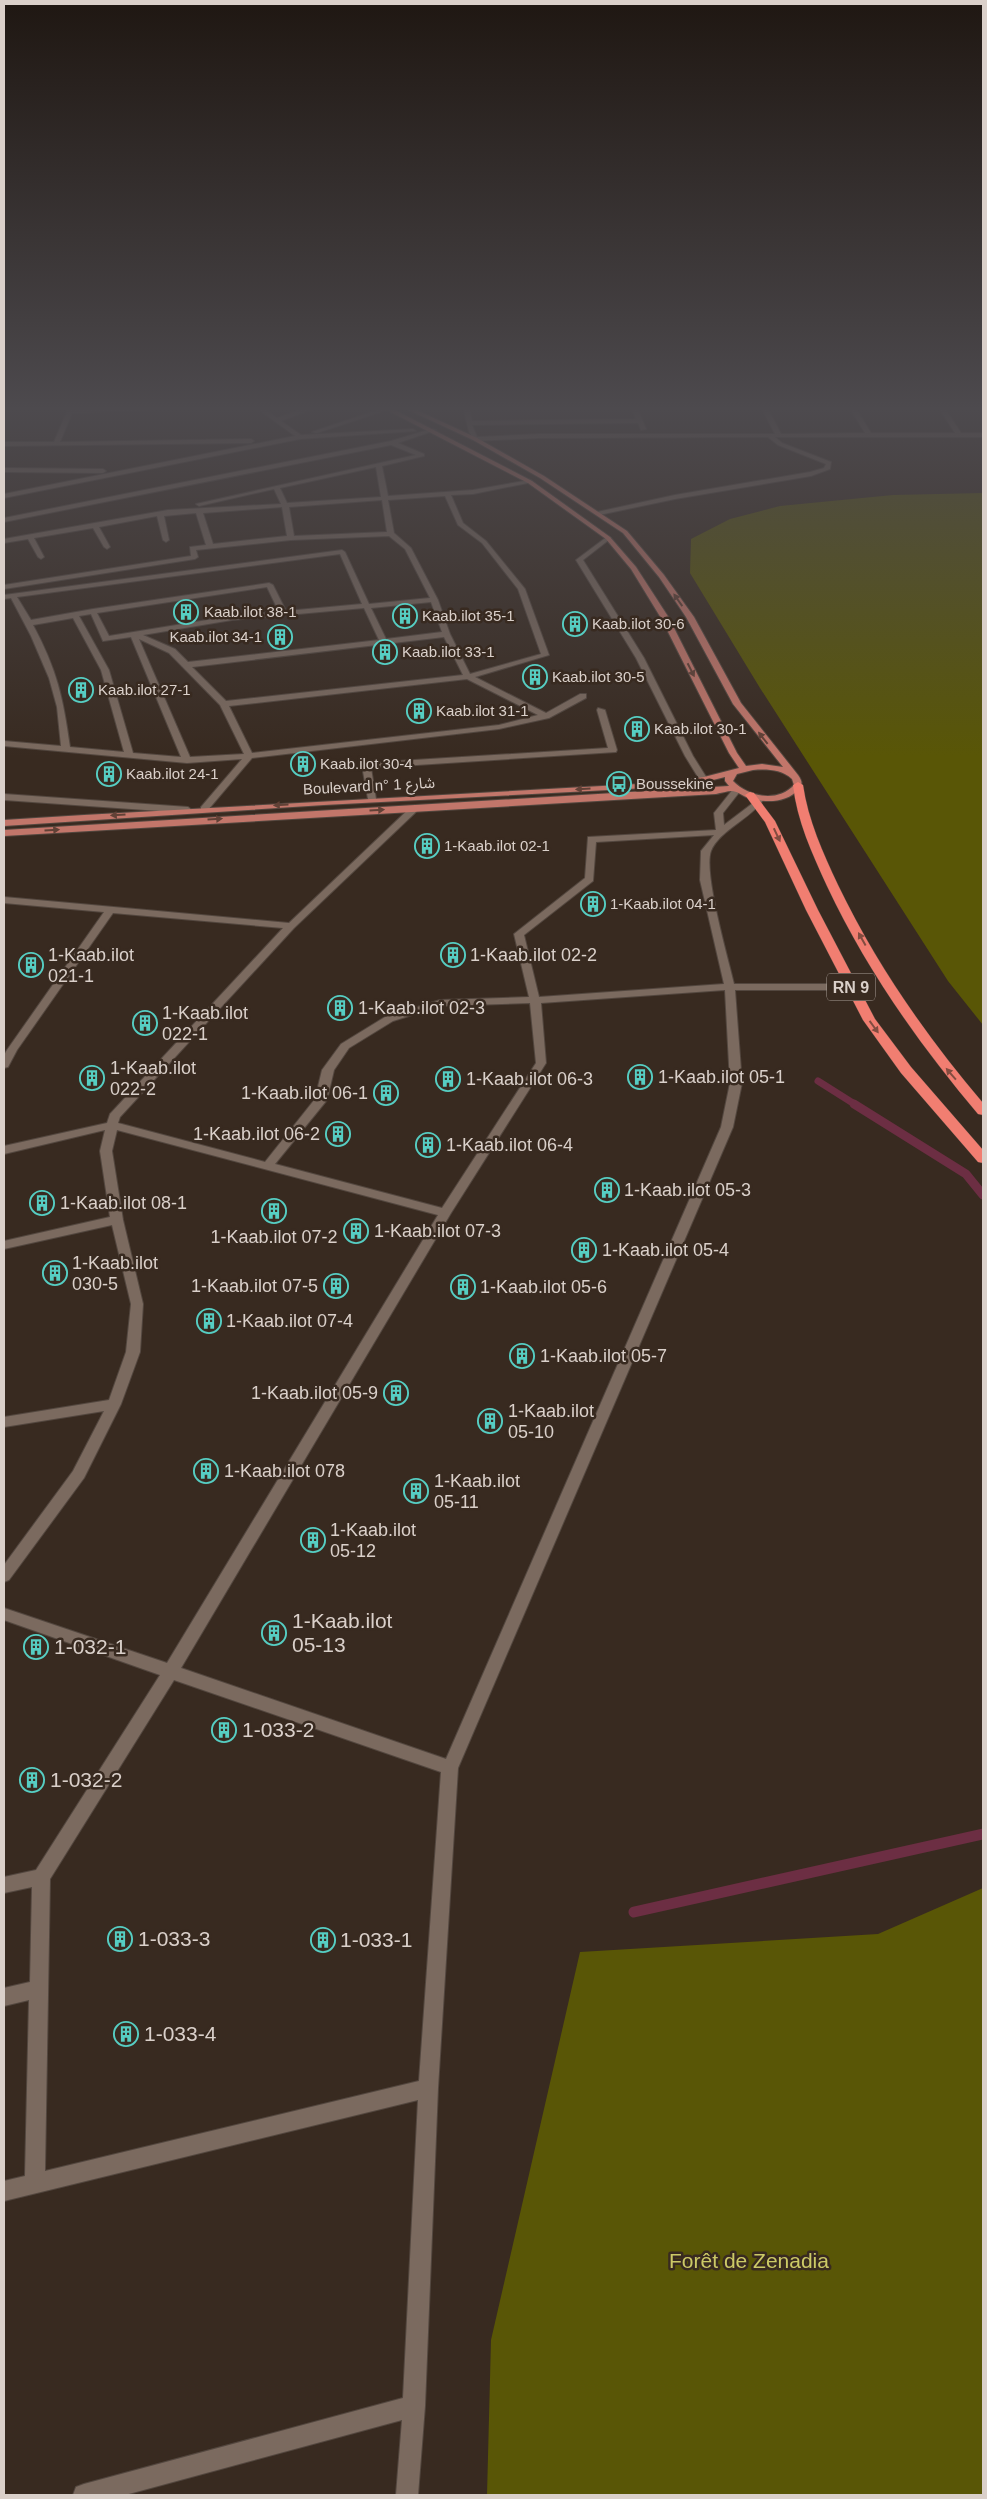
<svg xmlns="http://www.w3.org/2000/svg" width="987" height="2499" viewBox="0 0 987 2499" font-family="Helvetica,'Noto Sans Arabic',sans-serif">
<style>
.forest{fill:#595606}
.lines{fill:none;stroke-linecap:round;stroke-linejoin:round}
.stream-far2{stroke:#6c2e43;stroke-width:7}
.stream-far1{stroke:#6c2e43;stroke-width:9}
.stream{stroke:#6c2e43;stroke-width:11}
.minor-casing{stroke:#53473f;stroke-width:2}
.major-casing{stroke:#53473f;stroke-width:2}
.highway-casing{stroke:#53473f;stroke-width:1}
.minor{fill:#7b6a5f;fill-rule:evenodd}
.major{fill:#c2766a;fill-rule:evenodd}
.highway{fill:#f17e71;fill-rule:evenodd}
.oneway{fill:#614136}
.oneway2{fill:#824c40}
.labels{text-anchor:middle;stroke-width:5;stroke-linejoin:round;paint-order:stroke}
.far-poi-label{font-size:15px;fill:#dad0ca;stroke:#382a20;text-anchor:start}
.far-street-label{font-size:15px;fill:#dad0ca;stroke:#382a20}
.shield{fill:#382a20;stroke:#a99e97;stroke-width:1}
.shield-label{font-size:16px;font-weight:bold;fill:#dad0ca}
.poi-label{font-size:18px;fill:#dad0ca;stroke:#382a20;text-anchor:start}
.near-poi-label{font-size:21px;fill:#dad0ca;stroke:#382a20;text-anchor:start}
.near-park-label{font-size:21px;fill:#ccc966;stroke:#382a20}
</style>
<rect width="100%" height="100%" fill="#382a20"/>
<path class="forest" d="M983 493V1025L948 981 760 688 690 573 691 539 730 519 780 506 893 495Z
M983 1888V2495H487L491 2340 580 1952 878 1934Z"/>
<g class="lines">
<path class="stream-far2" d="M818 1081 856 1105"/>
<path class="stream-far1" d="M854 1104 966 1174 983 1195"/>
<path class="stream" d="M634 1912 983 1834"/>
<defs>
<path id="minor" d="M69 407H75L74 409 222 407 72 413 60 442 251 439 254 441 251 443 4 446V442H54Z
M255 407H262L277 418 308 407H318L281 421 301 435 413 429 416 431 300 439 4 498V494L295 436Z
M386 407H396L317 433 312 432Z
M463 407H469L472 421 636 419 631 407H637L646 429 641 430 638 423 472 425 477 437 539 434H775L761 407H767L781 434 865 433 849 407H855L871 433H955L938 407H944L961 433H983V437H775L782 443 831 462 830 469 811 476 675 499 599 515 596 513 597 512 675 495 810 472 824 468 826 464 778 445 768 437 539 438 475 441 469 432Z
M431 429 436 430 398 443 424 454V456L382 466 388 496 473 490 530 480 533 482 473 494 451 495 463 523 486 541 525 589 549 655 475 677 546 713 580 694H586V698L549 718 499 729 252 758 207 811H201V807L242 759 187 763 4 746V741L61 746 57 707 49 678 31 636 11 598 4 599V595L342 550 345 552 369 604 430 598 405 549 389 536 291 540 196 550 198 557 195 559 4 589V585L191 556 190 547 206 545 196 513 164 516 169 540 166 542 163 540 157 516 99 527 110 547 107 549 104 547 93 528 34 538 44 557 41 559 38 557 28 539 4 543V539L168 510 281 504 274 489 199 506 196 504 416 455 391 445 4 522V518L391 441ZM376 467 381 497 287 503 280 488ZM445 496 458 525 482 543 518 589 541 654 470 674 450 634 438 600 411 548 394 533 388 500ZM382 500 387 532 294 536 289 507ZM282 507 287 536 213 544 203 513ZM340 554 362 604 286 611 273 585 269 583 93 609 31 620 17 597ZM267 587 279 612 232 616 109 636 97 613ZM431 602 442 632 386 639 371 608ZM364 608 379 640 188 662 175 649 143 635 232 620ZM91 614 103 641 131 637 181 757 133 753 109 670 79 616ZM73 618 101 670 124 752 70 747C63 697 57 670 33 625ZM444 637 463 675 226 701 192 667ZM139 639 169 653 220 705 244 754 190 757ZM467 679 538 715 499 725 252 753 229 706Z
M4 468 103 469 106 471 103 473 4 472Z
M608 536 611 538 610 539 583 560 644 658 693 756 708 780 707 782H701L685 756 636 658 576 560Z
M598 708 605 710 617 750 616 752 371 768 376 799 372 802 368 799 362 766 366 763 608 748 597 710Z
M737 787 741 790 723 813 724 825 753 803 758 795 765 797C753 818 719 830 711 851 703 872 728 958 734 984H852L857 987 852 990H735L742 1083 733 1127 458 1768 438 2088 425 2406 418 2495H396L402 2420 125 2495H73L76 2487 84 2484 403 2398 418 2100 4 2201V2181L25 2176 29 2000 4 2006V1988L30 1982 32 1887 4 1893V1877L36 1870 160 1675 4 1620V1608L167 1663 438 1215 117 1130 112 1151 123 1220 143 1304 140 1352 121 1404 84 1478 9 1580 4 1582V1565L73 1471 104 1411 4 1427V1417L109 1400 126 1352 131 1304 112 1225 4 1249V1241L110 1217 100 1151 105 1130 4 1154V1146L107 1123 110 1114 283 928 113 913 17 1050 8 1067 4 1068V1055L7 1050 104 912 4 903V897L289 923 412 806H418V810L294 928 120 1117 118 1123 265 1162 315 1099 322 1070 341 1044 385 1017 440 1000 529 997 514 934 585 878 588 837 716 830 714 813 734 788ZM714 835 701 851 700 880 724 984 539 997 524 935 593 881 596 842ZM725 990 730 1083 721 1127 446 1759 181 1668 451 1213 546 1063 541 1003ZM530 1003 536 1063 442 1208 275 1164 327 1100 334 1070 349 1048 393 1021 441 1006ZM174 1680 441 1772 419 2081 45 2171 50 1879Z
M4 794 188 807 192 810 188 813 4 800Z"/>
<path id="major" d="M381 407H389L532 481 610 537 636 567 669 618 737 753 746 766 762 764 783 767 733 704 686 617 659 577 623 533 540 478 473 440 402 407H410L477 438 544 476 627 531 664 575 694 617 741 703 798 775C802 781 803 784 799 789 786 804 763 803 746 797 742 795 736 791 732 791 727 791 721 793 716 794L4 836V830L729 786 725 781V777L697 784 666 787 324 805 4 826V820L84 815 674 782 704 777 739 768 729 753 661 618 631 569 606 539 528 483ZM753 770C766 769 781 769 792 779L794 785C777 803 749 797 733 781L737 774Z"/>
<path id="highway" d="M798 782 803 785C808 820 823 853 838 885 876 964 926 1036 983 1103V1115L978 1114C919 1044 866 969 827 886 812 853 797 821 793 785Z
M750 792 754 793 775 821 818 910 875 1019 911 1067 983 1150V1163L978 1162 901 1073 863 1020 806 910 765 822 745 795Z"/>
</defs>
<use href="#minor" class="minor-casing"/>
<use href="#major" class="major-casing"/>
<use href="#highway" class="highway-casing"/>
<use href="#minor" class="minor"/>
<use href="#major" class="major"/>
<use href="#highway" class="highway"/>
</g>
<defs><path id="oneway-solid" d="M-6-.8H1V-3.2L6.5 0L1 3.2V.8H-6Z" transform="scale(1.25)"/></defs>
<g class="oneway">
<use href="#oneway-solid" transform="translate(678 600) rotate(-125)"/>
<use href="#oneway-solid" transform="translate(691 670) rotate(63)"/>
<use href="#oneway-solid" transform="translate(763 738) rotate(-128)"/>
<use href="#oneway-solid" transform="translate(583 789) rotate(177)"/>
<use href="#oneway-solid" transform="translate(281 805) rotate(177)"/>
<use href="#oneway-solid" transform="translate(377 810) rotate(-3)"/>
<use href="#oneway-solid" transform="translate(118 815) rotate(176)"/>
<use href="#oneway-solid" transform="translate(215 819) rotate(-4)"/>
<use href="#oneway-solid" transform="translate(52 830) rotate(-4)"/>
</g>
<g class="oneway2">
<use href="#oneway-solid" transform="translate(777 835) rotate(65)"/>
<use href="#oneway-solid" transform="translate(862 939) rotate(-119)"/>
<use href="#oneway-solid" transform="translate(874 1027) rotate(54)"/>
<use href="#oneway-solid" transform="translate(951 1074) rotate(-131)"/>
</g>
<linearGradient id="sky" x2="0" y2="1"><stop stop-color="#1f1712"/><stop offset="0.54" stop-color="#4d4a4e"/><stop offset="1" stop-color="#4d4a4e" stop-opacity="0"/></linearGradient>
<rect width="987" height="757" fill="url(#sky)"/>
<defs>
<symbol id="building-ring" viewBox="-11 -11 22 22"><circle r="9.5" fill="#382a20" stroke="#56cec3" stroke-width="1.5"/><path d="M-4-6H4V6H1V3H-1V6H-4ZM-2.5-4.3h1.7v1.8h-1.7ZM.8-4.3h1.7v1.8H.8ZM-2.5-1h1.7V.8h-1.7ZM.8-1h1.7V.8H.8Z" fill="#56cec3"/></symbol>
<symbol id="bus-ring" viewBox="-11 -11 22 22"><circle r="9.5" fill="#382a20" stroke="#56cec3" stroke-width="1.5"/><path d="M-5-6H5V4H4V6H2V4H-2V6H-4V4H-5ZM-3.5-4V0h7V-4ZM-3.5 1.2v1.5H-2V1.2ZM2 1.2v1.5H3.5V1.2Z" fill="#56cec3"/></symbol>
</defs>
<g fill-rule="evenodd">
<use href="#building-ring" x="172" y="598" width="28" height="28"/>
<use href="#building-ring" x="391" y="602" width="28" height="28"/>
<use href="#building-ring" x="561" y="610" width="28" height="28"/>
<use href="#building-ring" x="266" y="623" width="28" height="28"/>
<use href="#building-ring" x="371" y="638" width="28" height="28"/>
<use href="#building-ring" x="521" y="663" width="28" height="28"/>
<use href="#building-ring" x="67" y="676" width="28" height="28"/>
<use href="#building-ring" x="405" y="697" width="28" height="28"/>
<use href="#building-ring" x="623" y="715" width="28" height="28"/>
<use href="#building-ring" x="289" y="750" width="28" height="28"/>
<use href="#building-ring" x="95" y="760" width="28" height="28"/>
<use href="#bus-ring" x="605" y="770" width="28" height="28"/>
<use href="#building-ring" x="413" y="832" width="28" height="28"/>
<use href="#building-ring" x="579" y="890" width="28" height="28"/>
<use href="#building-ring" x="439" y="941" width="28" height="28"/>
<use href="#building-ring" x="17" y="951" width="28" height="28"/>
<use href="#building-ring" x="326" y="994" width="28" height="28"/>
<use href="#building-ring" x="131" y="1009" width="28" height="28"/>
<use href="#building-ring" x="626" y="1063" width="28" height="28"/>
<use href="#building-ring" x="78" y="1064" width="28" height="28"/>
<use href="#building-ring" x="434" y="1065" width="28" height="28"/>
<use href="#building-ring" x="372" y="1079" width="28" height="28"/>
<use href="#building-ring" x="324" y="1120" width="28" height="28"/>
<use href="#building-ring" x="414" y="1131" width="28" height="28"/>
<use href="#building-ring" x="593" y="1176" width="28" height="28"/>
<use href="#building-ring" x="28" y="1189" width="28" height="28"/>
<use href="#building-ring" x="260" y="1197" width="28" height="28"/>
<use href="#building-ring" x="342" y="1217" width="28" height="28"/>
<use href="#building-ring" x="570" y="1236" width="28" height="28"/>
<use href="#building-ring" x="41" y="1259" width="28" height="28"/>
<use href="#building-ring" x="322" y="1272" width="28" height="28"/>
<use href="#building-ring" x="449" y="1273" width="28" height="28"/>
<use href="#building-ring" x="195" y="1307" width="28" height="28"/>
<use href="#building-ring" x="508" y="1342" width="28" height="28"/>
<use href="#building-ring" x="382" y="1379" width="28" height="28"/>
<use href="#building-ring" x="476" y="1407" width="28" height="28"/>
<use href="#building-ring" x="192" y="1457" width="28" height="28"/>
<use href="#building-ring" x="402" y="1477" width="28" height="28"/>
<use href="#building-ring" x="299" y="1526" width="28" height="28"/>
<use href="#building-ring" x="260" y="1619" width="28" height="28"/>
<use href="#building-ring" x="22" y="1633" width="28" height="28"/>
<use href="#building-ring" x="210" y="1716" width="28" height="28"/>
<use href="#building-ring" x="18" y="1766" width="28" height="28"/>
<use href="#building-ring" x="106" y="1925" width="28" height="28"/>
<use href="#building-ring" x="309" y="1926" width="28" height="28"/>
<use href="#building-ring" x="112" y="2020" width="28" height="28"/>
</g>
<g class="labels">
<g class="far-poi-label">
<text x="204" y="617">Kaab.ilot 38-1</text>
<text x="422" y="621">Kaab.ilot 35-1</text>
<text x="592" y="629">Kaab.ilot 30-6</text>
<text x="262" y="642" text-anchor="end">Kaab.ilot 34-1</text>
<text x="402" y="657">Kaab.ilot 33-1</text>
<text x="552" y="682">Kaab.ilot 30-5</text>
<text x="98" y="695">Kaab.ilot 27-1</text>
<text x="436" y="716">Kaab.ilot 31-1</text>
<text x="654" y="734">Kaab.ilot 30-1</text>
<text x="320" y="769">Kaab.ilot 30-4</text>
<text x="126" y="779">Kaab.ilot 24-1</text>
<text x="636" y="789">Boussekine</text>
<text x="444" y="851">1-Kaab.ilot 02-1</text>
<text x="610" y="909">1-Kaab.ilot 04-1</text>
</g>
<g class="far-street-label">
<text transform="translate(369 786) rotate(-3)" y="5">Boulevard n° شارع 1</text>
</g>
<rect class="shield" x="827" y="973.5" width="48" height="27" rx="4"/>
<g class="shield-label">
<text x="851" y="993">RN 9</text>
</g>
<g class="poi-label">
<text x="48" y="961">1-Kaab.ilot<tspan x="48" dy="21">021-1</tspan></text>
<text x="470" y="961">1-Kaab.ilot 02-2</text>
<text x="358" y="1014">1-Kaab.ilot 02-3</text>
<text x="162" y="1019">1-Kaab.ilot<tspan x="162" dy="21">022-1</tspan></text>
<text x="110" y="1074">1-Kaab.ilot<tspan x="110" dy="21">022-2</tspan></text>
<text x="658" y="1083">1-Kaab.ilot 05-1</text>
<text x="466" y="1085">1-Kaab.ilot 06-3</text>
<text x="368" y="1099" text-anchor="end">1-Kaab.ilot 06-1</text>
<text x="320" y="1140" text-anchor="end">1-Kaab.ilot 06-2</text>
<text x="446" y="1151">1-Kaab.ilot 06-4</text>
<text x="624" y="1196">1-Kaab.ilot 05-3</text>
<text x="60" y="1209">1-Kaab.ilot 08-1</text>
<text x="374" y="1237">1-Kaab.ilot 07-3</text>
<text x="274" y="1243" text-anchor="middle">1-Kaab.ilot 07-2</text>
<text x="602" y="1256">1-Kaab.ilot 05-4</text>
<text x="72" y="1269">1-Kaab.ilot<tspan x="72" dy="21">030-5</tspan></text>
<text x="318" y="1292" text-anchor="end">1-Kaab.ilot 07-5</text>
<text x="480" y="1293">1-Kaab.ilot 05-6</text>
<text x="226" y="1327">1-Kaab.ilot 07-4</text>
<text x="540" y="1362">1-Kaab.ilot 05-7</text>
<text x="378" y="1399" text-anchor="end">1-Kaab.ilot 05-9</text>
<text x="508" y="1417">1-Kaab.ilot<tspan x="508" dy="21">05-10</tspan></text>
<text x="224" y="1477">1-Kaab.ilot 078</text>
<text x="434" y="1487">1-Kaab.ilot<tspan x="434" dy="21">05-11</tspan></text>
<text x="330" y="1536">1-Kaab.ilot<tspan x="330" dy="21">05-12</tspan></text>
</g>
<g class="near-poi-label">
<text x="292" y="1628">1-Kaab.ilot<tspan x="292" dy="24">05-13</tspan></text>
<text x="54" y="1654">1-032-1</text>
<text x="242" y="1737">1-033-2</text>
<text x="50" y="1787">1-032-2</text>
<text x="138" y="1946">1-033-3</text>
<text x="340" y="1947">1-033-1</text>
<text x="144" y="2041">1-033-4</text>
</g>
<g class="near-park-label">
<text x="749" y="2268">Forêt de Zenadia</text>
</g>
</g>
<rect width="987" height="2499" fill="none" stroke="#dad0ca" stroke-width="10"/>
</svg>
